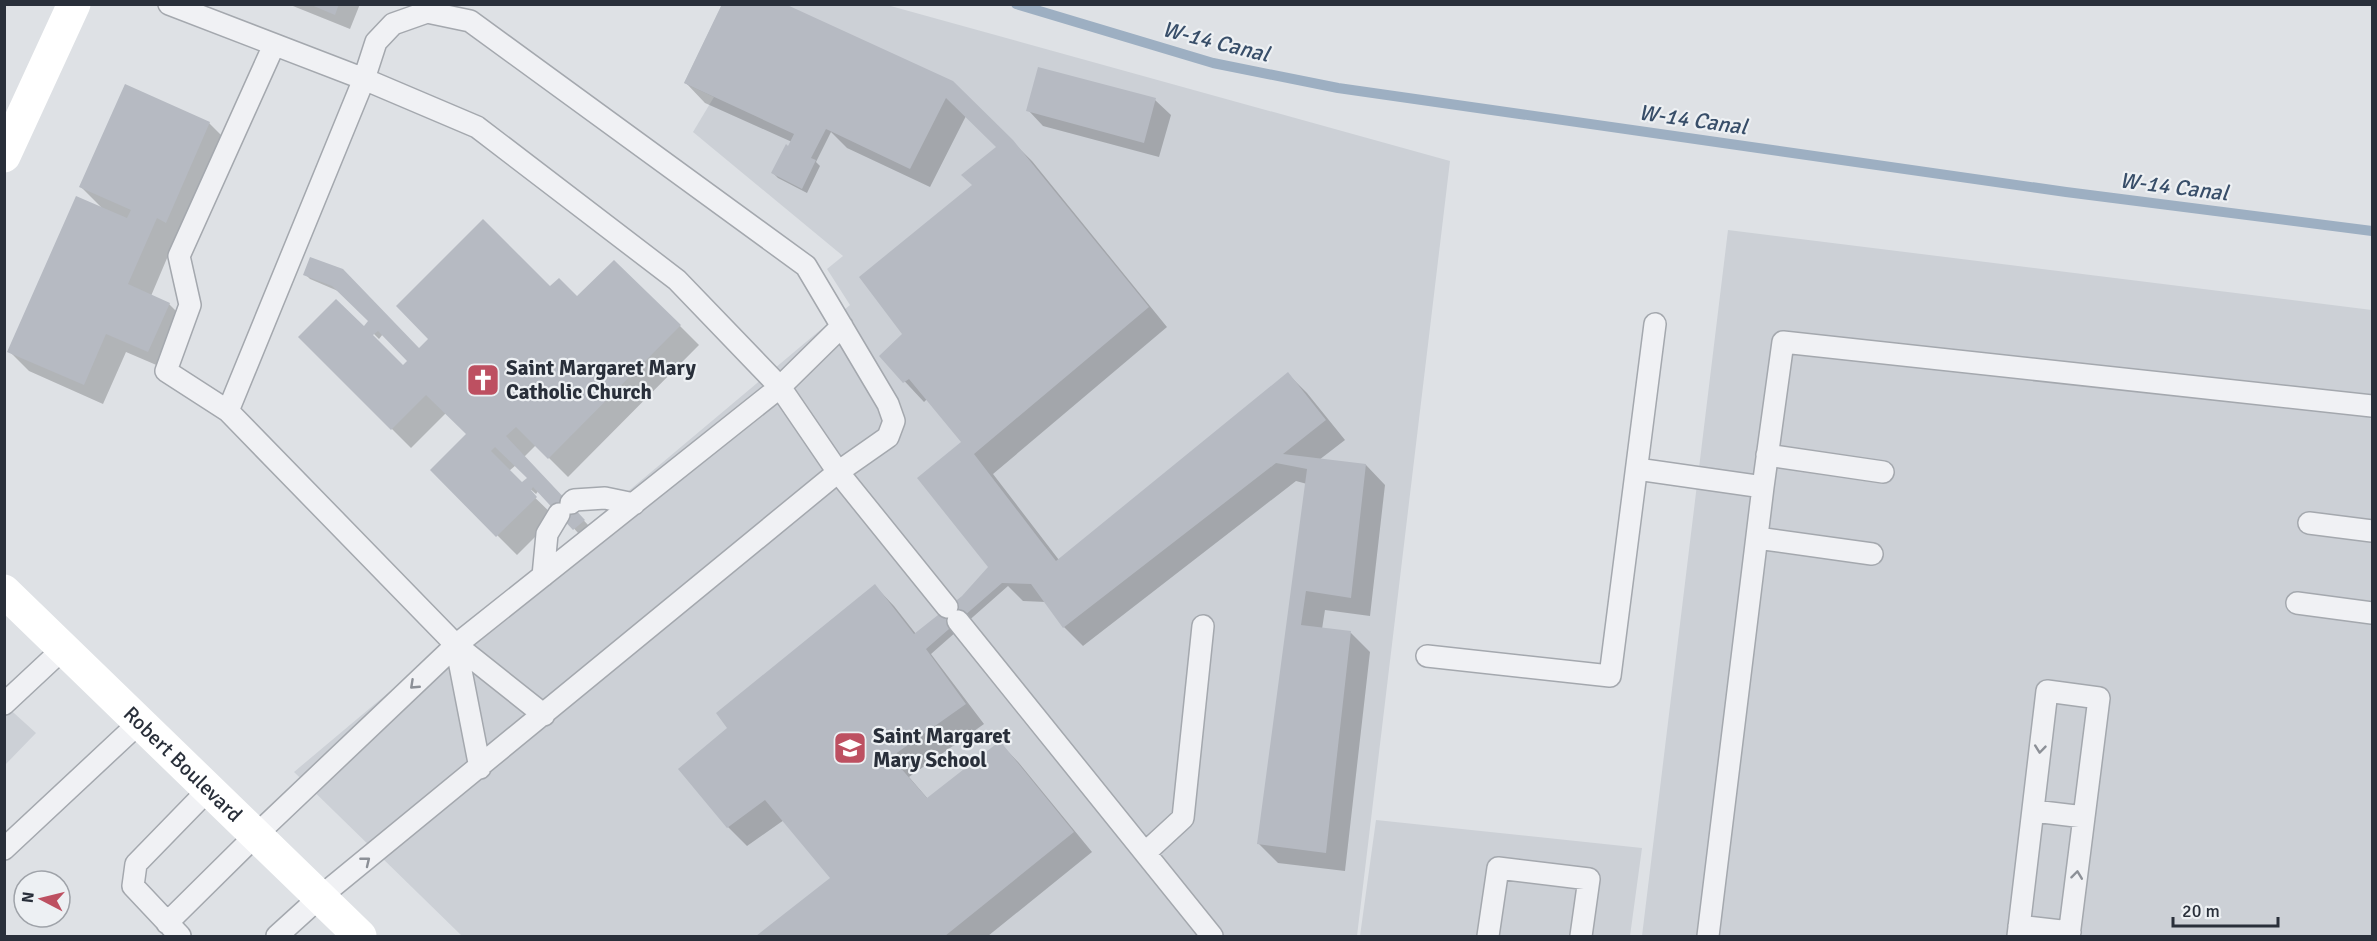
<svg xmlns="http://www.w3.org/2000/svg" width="2377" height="941" viewBox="0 0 2377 941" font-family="Signika,sans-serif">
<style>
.built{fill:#ccd0d6}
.shadow{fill:#0003;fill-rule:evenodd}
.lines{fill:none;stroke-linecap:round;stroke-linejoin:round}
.stream{stroke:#9dafc2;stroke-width:10}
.building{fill:#b6bac2;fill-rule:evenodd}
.lane-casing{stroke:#a4a8ae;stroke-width:24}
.lane{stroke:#f0f1f4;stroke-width:21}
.secondary{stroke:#fff;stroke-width:33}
.oneway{stroke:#8c9097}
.labels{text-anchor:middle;stroke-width:4.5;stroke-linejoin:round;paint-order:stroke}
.poi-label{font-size:21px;font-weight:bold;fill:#292f3a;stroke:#edf0f3;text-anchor:start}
.street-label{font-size:21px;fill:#292f3a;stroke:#edf0f3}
.water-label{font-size:22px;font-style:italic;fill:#384e69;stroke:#edf0f3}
</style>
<rect width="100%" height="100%" fill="#dee1e5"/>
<path class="built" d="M722 5H887L1450 161 1357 936H462L294 772 850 305 827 269 843 256 693 132 714 97 684 83Z
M1728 230 2372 310V936H1642Z
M4 704 36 733 5 765H4Z
M1376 820 1642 848 1630 936H1360Z"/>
<path class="shadow" d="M288 4H360L350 29Z
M952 82 1032 161 1167 327 993 474 1059 560 1288 374 1307 393 1345 440 1319 460 1366 465 1385 485 1370 616 1325 610 1322 629 1351 633 1370 652 1345 871 1278 863 1259 844 1307 484 1296 481 1083 646 1064 627 1046 602 1023 601 1008 586 931 654 984 724 909 777 928 799 1000 743 1019 763 1092 852 988 936H759L832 878 784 820 747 846 728 827 729 728 875 586 894 606 916 634 963 597 989 569 963 442 927 399 924 402 881 356 904 334 973 186 998 147 966 116 930 187 847 148 831 132 816 162 820 166 807 193 778 178 773 173 792 142 705 103 686 83Z
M1155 100 1171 115 1159 157 1043 126 1028 110Z
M209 123 228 142 186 241 176 237 151 296 169 304 189 324 168 370 126 352 103 404 29 371 9 351 104 210 81 187Z
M311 259 419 350 550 289 680 326 699 345 568 477 536 445 524 457 589 526 579 534 539 490 536 494 527 486 525 488 555 517 517 555 432 470 468 434 446 413 411 448 300 337 403 367 409 361 383 334 379 339 371 331 370 321 338 291 310 279 305 274ZM516 465 530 478 522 484 509 471Z"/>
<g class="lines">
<path class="stream" d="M1016 4 1213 63 1338 88 2066 192 2372 231"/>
</g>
<path class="building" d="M309 4H339L335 15Z
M722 4H785L953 81 1013 140 1149 307 974 454 1056 561 1288 372 1326 420 1283 454 1366 464 1351 598 1306 591 1301 625 1351 631 1326 853 1257 844 1307 469 1276 463 1063 628 1031 584 1002 583 926 649 966 704 891 757 927 798 1000 741 1074 832 945 936H756L830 878 765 800 727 828 678 769 727 728 716 713 875 584 914 634 962 596 988 567 917 478 961 442 909 379 903 383 879 356 902 334 859 277 972 185 961 175 996 147 946 98 910 169 826 129 811 158 816 160 802 189 771 173 786 144 788 146 794 134 684 83Z
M1038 67 1156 98 1144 143 1026 111Z
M125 84 210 122 166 223 157 218 128 284 170 303 148 352 106 334 84 385 7 352 76 196 127 218 131 210 79 187Z
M483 219 550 286 559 278 577 296 614 260 681 325 548 459 516 427 506 436 585 520 573 530 533 487 531 490 537 497 496 537 430 470 466 434 426 395 391 430 298 337 336 299 364 326 368 321 332 286 303 275 310 257 343 269 419 348 428 339 396 306ZM378 331 407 361 403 365 373 335ZM495 447 527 478 522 482 491 451Z"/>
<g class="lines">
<defs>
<path id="lane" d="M169 4 364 79 477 127 677 280 780 387 838 472 947 607
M228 411 166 371 190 305 179 256 274 45
M1767 455 1883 472
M1637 469 1763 487 1783 342 2372 406
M571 503 574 500 605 498 634 504
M2309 523 2372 531
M1757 538 1872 554
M543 576 547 534 559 514
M2297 603 2372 613
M958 621 1212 936
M456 645 480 768
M1427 656 1610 676 1655 324
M4 704 64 648
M2034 811 2084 817
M4 849 140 722
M1145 853 1183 818 1203 626
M167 923 256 835 456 645 780 387 842 326
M2019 926 2070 932
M180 936 133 886 136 864 209 789
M277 936 320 897 838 472 888 437 894 421 888 404 806 266 470 21 427 12 393 24 376 42 364 79 228 411 456 645 544 715
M1488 936 1498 868 1589 879 1581 936
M1708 936 1763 487
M2018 936 2047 691 2099 698 2069 936"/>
</defs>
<use href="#lane" class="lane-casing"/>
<use href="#lane" class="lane"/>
<g class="secondary">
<path d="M4 156 74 4"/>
<path id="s1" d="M4 591 360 936"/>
</g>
</g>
<defs><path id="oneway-chevron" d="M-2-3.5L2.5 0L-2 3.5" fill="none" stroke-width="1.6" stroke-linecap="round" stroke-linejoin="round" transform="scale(1.5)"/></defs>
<g class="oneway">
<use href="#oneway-chevron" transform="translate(414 685) rotate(137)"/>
<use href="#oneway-chevron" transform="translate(2040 749) rotate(96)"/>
<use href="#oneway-chevron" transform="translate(366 861) rotate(-39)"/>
<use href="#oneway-chevron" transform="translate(2077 875) rotate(-83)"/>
</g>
<defs>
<symbol id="church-square" viewBox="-11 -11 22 22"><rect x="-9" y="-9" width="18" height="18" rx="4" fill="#bd5061" stroke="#edf0f3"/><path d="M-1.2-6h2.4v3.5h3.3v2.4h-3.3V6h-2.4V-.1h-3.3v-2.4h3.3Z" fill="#fff"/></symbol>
<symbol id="school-square" viewBox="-11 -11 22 22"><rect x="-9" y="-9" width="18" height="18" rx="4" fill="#bd5061" stroke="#edf0f3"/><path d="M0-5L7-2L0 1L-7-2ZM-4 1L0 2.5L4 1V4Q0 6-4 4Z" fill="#fff"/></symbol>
</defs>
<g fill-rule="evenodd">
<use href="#church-square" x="464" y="361" width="38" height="38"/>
<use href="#school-square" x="831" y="729" width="38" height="38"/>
</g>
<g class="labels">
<g class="poi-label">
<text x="506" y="375">Saint Margaret Mary<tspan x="506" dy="24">Catholic Church</tspan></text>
<text x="873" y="743">Saint Margaret<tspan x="873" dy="24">Mary School</tspan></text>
</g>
<g class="street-label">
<text dy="7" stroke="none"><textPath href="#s1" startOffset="249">Robert Boulevard</textPath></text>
</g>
<g class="water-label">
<text transform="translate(1216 41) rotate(14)" y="8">W-14 Canal</text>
<text transform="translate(1693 119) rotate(8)" y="8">W-14 Canal</text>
<text transform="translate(2174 186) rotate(7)" y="8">W-14 Canal</text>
</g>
</g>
<rect width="2377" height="941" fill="none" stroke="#292f3a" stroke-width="12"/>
<g transform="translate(42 899) rotate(277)"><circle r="28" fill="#edf0f3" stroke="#9fa3a9" stroke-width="1.5"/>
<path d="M0-4.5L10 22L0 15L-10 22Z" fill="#bd5061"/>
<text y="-9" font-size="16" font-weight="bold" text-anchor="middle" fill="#292f3a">N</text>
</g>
<path d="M2173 917v9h105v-9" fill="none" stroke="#292f3a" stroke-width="3"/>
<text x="2182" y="917" font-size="18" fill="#292f3a" stroke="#edf0f3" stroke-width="4.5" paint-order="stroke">20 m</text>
</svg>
